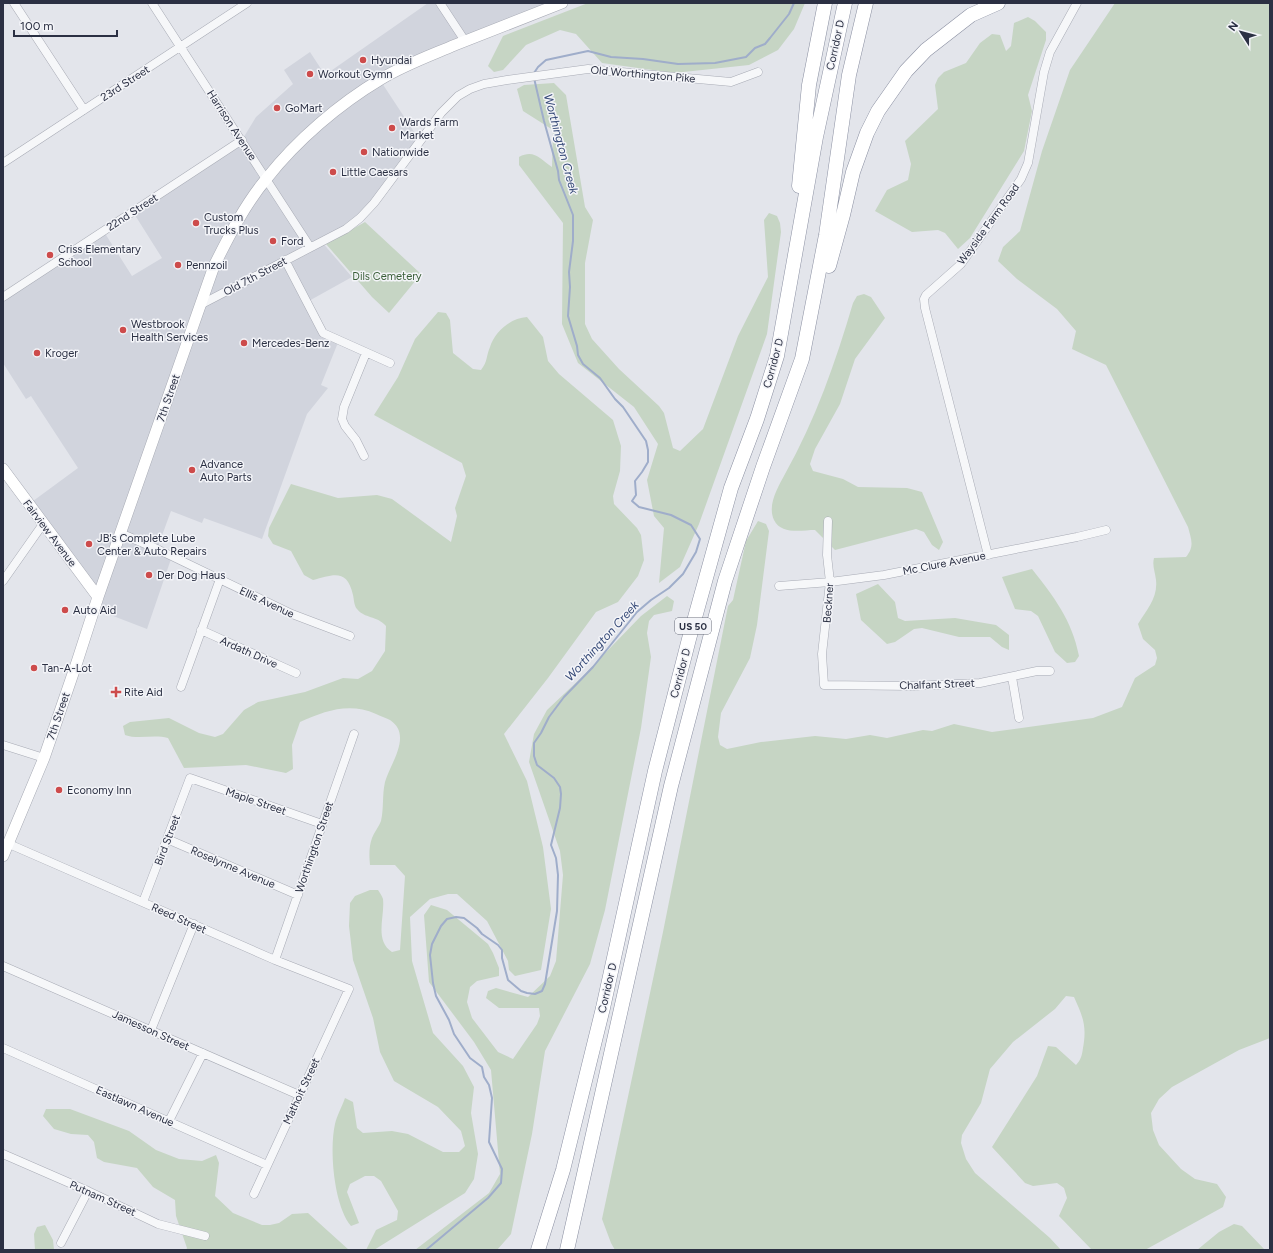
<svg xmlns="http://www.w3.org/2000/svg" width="1273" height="1253" viewBox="0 0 1273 1253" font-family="Figtree,sans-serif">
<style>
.built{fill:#d1d4dd}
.green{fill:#c6d5c4}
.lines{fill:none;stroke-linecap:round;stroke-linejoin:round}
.stream{stroke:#9fadca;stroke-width:2}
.street-casing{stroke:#a8abb5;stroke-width:9}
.secondary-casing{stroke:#a8abb5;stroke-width:12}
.highway-casing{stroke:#8b90a2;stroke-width:15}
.street{stroke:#f6f7f9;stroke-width:8}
.secondary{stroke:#fff;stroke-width:11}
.highway{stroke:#fff;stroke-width:14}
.poi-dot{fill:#cd4b4b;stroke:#f3f4f8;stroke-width:1.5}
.labels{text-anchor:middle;stroke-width:3;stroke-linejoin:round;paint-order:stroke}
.shield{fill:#f3f4f8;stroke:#676b79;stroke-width:1}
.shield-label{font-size:10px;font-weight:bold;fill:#2b3043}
.street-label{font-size:11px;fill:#2b3043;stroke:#f3f4f8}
.poi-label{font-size:11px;fill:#2b3043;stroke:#f3f4f8;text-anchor:start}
.park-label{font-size:11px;fill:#3a5f38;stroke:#f3f4f8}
.water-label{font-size:12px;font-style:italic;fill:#354977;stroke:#f3f4f8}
</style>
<rect width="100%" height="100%" fill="#e3e5eb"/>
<path class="built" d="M428 3H562L380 80 420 141 360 218 321 241 352 277 307 302 323 333 339 340 321 385 328 388 307 414 262 539 204 518 202 523 171 511 157 549 172 556 147 629 95 609 98 597 29 504 78 468 31 396 26 399 3 363V297L105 230 106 235 132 276 162 258 133 212 242 140 256 117 293 84 284 70 310 52 325 75Z"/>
<path class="green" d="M588 3H805L794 29 778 50 749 65 674 73 602 63 576 34 560 30 526 45 503 70 494 72 488 66 503 36Z
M1115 3H1270V1038L1239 1050 1172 1087 1159 1099 1151 1113 1153 1130 1159 1145 1181 1169 1195 1179 1217 1184 1226 1197 1223 1207 1145 1250H1092L1059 1216 1067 1198 1064 1188 1057 1183 1033 1186 1025 1183 992 1147 1037 1076 1048 1046 1056 1047 1076 1065C1081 1060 1082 1055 1083 1048 1087 1026 1083 1017 1074 997L1066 996 1055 1009 1013 1042 990 1069 981 1103 962 1135 961 1143 966 1159 975 1173 1050 1238 1061 1250H615L611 1243 602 1219 663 932 728 606 733 600 746 541 758 521 766 524 769 531 757 625 750 658 721 713 718 737 720 745 727 749 761 742 815 736 846 739 870 735 887 738 923 730 932 731 954 724 992 732 1093 718 1122 707 1135 678 1155 665 1157 658 1155 650 1143 639 1138 624C1147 609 1158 598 1156 580 1155 571 1152 566 1154 558L1186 557C1195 546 1191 539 1188 527L1106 365 1072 349 1076 331 1057 309 1017 279 998 261 1003 247 1020 231 1042 151 1070 70Z
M1028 17 1035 21 1046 32V40L1028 95 1032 111 1024 151 970 238 958 249 945 233 938 230 912 232 875 211 887 190 908 180 911 164 905 141 938 109 935 85 938 78 944 72 966 63 980 43 992 34 1000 35 1006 51 1011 46 1014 23Z
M554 83 566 95 585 207 593 220 585 263V324L592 339 619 369 659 406 664 413 673 448 680 451 703 429 738 336 768 277 764 220 769 213 777 216 780 223 781 232 767 334 699 524 680 567 659 583 664 528 654 516 647 480 658 444 634 407 578 363 562 324 563 223 519 165V157C534 149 540 159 552 167L553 130 523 111 517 89 524 85Z
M365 222 421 274 389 313 372 297 326 244Z
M864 294 871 297 885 318 855 359 840 404 815 449 810 464 813 471 843 479 858 487 907 488 922 492 943 542 939 550 932 545 924 532 916 529 835 550 815 530C802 530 781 535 774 520 767 505 778 487 785 474 815 421 836 361 853 303L857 296Z
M438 312 446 313 450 320 453 353 473 369 481 370C488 361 486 356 490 347 495 331 511 318 527 317L543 337 548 361 559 374 613 420 621 446 620 471 613 496 614 504 637 528 641 535 644 560 638 576 618 602 596 612 548 678 504 734 527 781 543 847 551 909 541 970 515 976 509 970 508 961 487 921 457 894H448L430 899 410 917 412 961 433 1033 463 1066 474 1087 471 1113 478 1154 474 1179 465 1193 374 1250H366L376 1230 397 1220 398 1211 381 1181 374 1176H365L350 1184 347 1192 359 1223 351 1226C334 1206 329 1150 335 1124 337 1115 342 1107 345 1098L353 1102 357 1128 363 1133 392 1131 408 1134 443 1152H459L465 1146 461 1131 438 1107 394 1081 380 1052 373 1018 353 960 349 926 350 903 355 896 370 890H378C380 893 382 896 383 899 385 917 374 940 392 952L400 950 405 876 395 865H370C369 856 369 846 372 838 374 832 379 827 381 821 384 808 382 795 385 782 390 764 413 735 390 720 386 718 380 716 376 714 349 702 325 711 300 722L292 745 293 769 286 773 246 765 184 768 168 738C153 734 139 740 125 735L123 726 130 722 169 718 199 733 215 737 223 734 244 710 258 702 305 692 343 678 358 679 372 671 385 651 386 626C376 615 365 619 357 609 354 606 354 599 353 595 347 568 333 575 313 580L304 575 291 551 273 544 268 536 269 528 291 484 338 498 377 495 392 499 451 542 457 516 455 508 466 476 462 463 374 415 398 377 415 339Z
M1032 569C1054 597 1072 620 1079 656L1075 662 1067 663 1055 652 1038 616 1031 611 1015 609 1002 577Z
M878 584 895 602 898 618 905 621 955 618 996 625 1009 635V650L1002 647 990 637H959L922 628 914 629 895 642 887 644 861 620 856 594Z
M667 596 674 601 672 611 654 615 649 621 647 633 651 657 641 728 605 910 590 964 545 1051 532 1134 511 1234 497 1250H415L489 1193 500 1174 491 1070 474 1042 429 982 424 915 431 905 447 910 488 944 493 953 499 968V976L477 981 470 987 467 1002 472 1018 498 1052 513 1059 537 1024 540 1016 539 1008H499L486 998 488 991 496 988 528 997 550 976 556 961 563 875 560 851 529 762 534 734 547 710 583 676 641 616Z
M46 1109H70L129 1131 156 1150 179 1159 202 1161 216 1155 219 1163 215 1196 233 1213 262 1225H270L279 1223 292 1214 308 1213 349 1250H186L187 1248 176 1216 175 1200 153 1187 137 1168 104 1162 97 1158 94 1142 88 1135 71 1134 54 1129 43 1116Z
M1234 1224 1242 1226 1265 1250H1197L1219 1232Z
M45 1225 53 1240 54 1250H35L34 1234 37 1227Z"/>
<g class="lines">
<path class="stream" d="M534 73 538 67 546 60 588 51 611 57 643 59 678 64 715 63 746 57 755 48 765 44 770 38 789 14 794 3
M426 1250 488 1198 501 1183 502 1169 489 1142 492 1098 489 1085 484 1077 482 1067 470 1058 454 1034 449 1020 436 996 433 983 430 955 432 944 441 926 447 919 456 917 464 918 477 928 482 934 498 945 502 950V958L508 980 521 991 527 993 535 994 542 991 545 984 557 911 558 875 556 858 551 845 560 808 561 794 560 787 554 778 537 765 534 756V743L541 733 549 717 564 697 593 667 637 612 651 600 669 588 683 574 696 552 700 539 691 525 671 515 639 507 632 501 636 495 635 481 642 472 648 462V450L646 441 623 407 615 399 600 378 583 364 578 355 577 346 568 316 570 287 569 272 573 241V215L559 180 558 171 544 121 534 78"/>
<defs>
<path id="street" d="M14 3 84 110
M152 3 310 247
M440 3 465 41
M3 163 247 3
M285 260 323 333 390 363
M3 297 242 140
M200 305 346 229 360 218 374 203 441 113 458 96 470 89 484 84 507 80 588 69 731 82 758 72
M364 456 356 440 345 426 342 419 344 407 366 353
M828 521 827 555 830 582 822 654 824 685 911 686 980 683 1037 671H1050
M120 533 157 549 292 614 350 636
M988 555 925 308 924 299 926 295 961 264 1021 179 1028 163 1044 72 1050 52 1077 3
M3 581 43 524
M779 586 830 582 884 575 1077 537 1106 530
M201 630 296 673
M1012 677 1019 718
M181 687 220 579
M3 745 44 758
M167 839 298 895
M9 844 275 960 349 989 254 1194
M143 902 190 778 322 824
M275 960 354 734
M3 966 299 1095
M151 1030 194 924
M3 1048 267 1165
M169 1121 203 1053
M3 1154 88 1191 158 1224 205 1236
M61 1243 88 1191"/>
<path id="secondary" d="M3 469 98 597
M3 856 44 758 77 662 98 597 214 266C229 236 245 204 267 178 297 140 339 104 381 79 404 65 429 56 455 45 490 31 526 17 562 3"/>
<path id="highway" d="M799 186 809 85 825 3
M829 266 843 215 853 172 867 133 878 111 906 71 926 50 971 15 998 3
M538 1250 563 1170 603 1008 655 771 689 639 731 488 757 419 777 356 816 137 845 3
M567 1250 671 786 725 581 763 467 802 359 826 235 849 75 866 3"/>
</defs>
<use href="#street" class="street-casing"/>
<use href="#secondary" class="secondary-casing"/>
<use href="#highway" class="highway-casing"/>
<use href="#street" class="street"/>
<use href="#secondary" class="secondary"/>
<use href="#highway" class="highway"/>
</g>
<g class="poi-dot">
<circle cx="363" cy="60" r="4"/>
<circle cx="310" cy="74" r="4"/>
<circle cx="277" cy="108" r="4"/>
<circle cx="392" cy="128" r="4"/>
<circle cx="364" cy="152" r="4"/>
<circle cx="333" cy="172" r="4"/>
<circle cx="196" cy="223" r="4"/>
<circle cx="273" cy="241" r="4"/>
<circle cx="50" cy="255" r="4"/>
<circle cx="178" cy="265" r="4"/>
<circle cx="123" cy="330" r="4"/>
<circle cx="244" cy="343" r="4"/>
<circle cx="37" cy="353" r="4"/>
<circle cx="192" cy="470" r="4"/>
<circle cx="89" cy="544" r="4"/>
<circle cx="149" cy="575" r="4"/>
<circle cx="65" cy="610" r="4"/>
<circle cx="34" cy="668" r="4"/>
<path d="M114 686h4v4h4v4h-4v4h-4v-4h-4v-4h4z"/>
<circle cx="59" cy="790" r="4"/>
</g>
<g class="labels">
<rect class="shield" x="675" y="618" width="36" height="16" rx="3"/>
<g class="shield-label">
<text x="693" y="630">US 50</text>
</g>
<g class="street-label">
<text transform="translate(835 45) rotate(-78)" y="4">Corridor D</text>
<text transform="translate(643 74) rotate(5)" y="4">Old Worthington Pike</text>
<text transform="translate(125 83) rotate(-33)" y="4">23rd Street</text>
<text transform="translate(232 125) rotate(57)" y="4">Harrison Avenue</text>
<text transform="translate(132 212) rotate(-33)" y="4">22nd Street</text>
<text transform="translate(988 224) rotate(-54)" y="4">Wayside Farm Road</text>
<text transform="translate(255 276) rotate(-28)" y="4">Old 7th Street</text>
<text transform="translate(773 363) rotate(-75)" y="4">Corridor D</text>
<text transform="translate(168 398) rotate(-71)" y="4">7th Street</text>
<text transform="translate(50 533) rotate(53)" y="4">Fairview Avenue</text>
<text transform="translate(944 563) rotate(-11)" y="4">Mc Clure Avenue</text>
<text transform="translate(267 602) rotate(25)" y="4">Ellis Avenue</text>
<text transform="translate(828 603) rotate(-86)" y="4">Beckner</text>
<text transform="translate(249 652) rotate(24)" y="4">Ardath Drive</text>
<text transform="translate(680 673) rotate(-75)" y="4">Corridor D</text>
<text transform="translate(937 684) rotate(-2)" y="4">Chalfant Street</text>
<text transform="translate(58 716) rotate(-71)" y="4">7th Street</text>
<text transform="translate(256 801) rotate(19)" y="4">Maple Street</text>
<text transform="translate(167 840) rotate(-69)" y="4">Bird Street</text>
<text transform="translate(314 847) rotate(-71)" y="4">Worthington Street</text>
<text transform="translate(233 867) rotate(23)" y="4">Roselynne Avenue</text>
<text transform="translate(179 918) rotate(24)" y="4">Reed Street</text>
<text transform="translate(607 988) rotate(-77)" y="4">Corridor D</text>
<text transform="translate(151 1030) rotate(24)" y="4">Jamesson Street</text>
<text transform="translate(301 1091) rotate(-65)" y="4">Mathoit Street</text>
<text transform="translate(135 1106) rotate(24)" y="4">Eastlawn Avenue</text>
<text transform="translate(103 1198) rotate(24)" y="4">Putnam Street</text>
</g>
<g class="poi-label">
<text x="371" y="64">Hyundai</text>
<text x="318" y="78">Workout Gymn</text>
<text x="285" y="112">GoMart</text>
<text x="400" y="126">Wards Farm<tspan x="400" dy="13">Market</tspan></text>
<text x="372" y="156">Nationwide</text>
<text x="341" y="176">Little Caesars</text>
<text x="204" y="221">Custom<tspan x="204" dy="13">Trucks Plus</tspan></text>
<text x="281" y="245">Ford</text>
<text x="58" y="253">Criss Elementary<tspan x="58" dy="13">School</tspan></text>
<text x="186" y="269">Pennzoil</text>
<text x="131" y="328">Westbrook<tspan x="131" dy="13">Health Services</tspan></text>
<text x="252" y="347">Mercedes-Benz</text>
<text x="45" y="357">Kroger</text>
<text x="200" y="468">Advance<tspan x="200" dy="13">Auto Parts</tspan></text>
<text x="97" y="542">JB's Complete Lube<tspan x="97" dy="13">Center &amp; Auto Repairs</tspan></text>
<text x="157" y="579">Der Dog Haus</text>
<text x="73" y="614">Auto Aid</text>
<text x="42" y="672">Tan-A-Lot</text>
<text x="124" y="696">Rite Aid</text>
<text x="67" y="794">Economy Inn</text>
</g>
<g class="park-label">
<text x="387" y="280">Dils Cemetery</text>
</g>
<g class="water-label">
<text transform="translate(561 144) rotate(75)" y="4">Worthington Creek</text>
<text transform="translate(602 641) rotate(-48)" y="4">Worthington Creek</text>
</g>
</g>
<rect width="1273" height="1253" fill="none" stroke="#2b3043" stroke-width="8"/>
<g transform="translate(1241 32) rotate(306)" stroke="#f3f4f8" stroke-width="3" paint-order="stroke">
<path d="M0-3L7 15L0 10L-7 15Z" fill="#2b3043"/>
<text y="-6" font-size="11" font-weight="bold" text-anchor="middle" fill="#2b3043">N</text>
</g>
<path d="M14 30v6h103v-6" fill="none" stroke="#2b3043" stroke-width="2"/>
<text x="20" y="30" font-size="12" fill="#2b3043" stroke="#f3f4f8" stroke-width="3" paint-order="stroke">100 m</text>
</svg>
